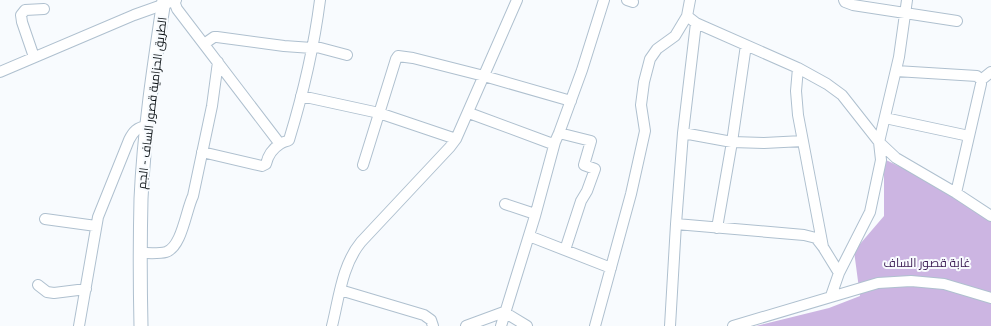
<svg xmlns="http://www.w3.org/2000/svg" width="991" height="326" viewBox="0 0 991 326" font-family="'Fira Sans Condensed',Cairo,sans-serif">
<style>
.forest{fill:#ccb5e2}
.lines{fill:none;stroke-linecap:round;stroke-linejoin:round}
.minor-casing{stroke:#afc0cf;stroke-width:12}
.major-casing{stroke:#afc0cf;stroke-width:15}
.minor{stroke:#fff;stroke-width:10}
.major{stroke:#fff;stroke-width:13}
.labels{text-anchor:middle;stroke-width:4;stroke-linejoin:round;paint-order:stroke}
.street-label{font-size:12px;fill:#0a1014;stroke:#f8fbfe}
.park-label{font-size:12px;fill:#3c1d54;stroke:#f8fbfe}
</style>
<rect width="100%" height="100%" fill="#f8fbfe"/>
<path class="forest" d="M884 159 927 180 964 201 991 221V326H756L829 308 860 296 854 251 884 216Z"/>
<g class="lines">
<defs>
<path id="minor" d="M627 0 633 2
M844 0 845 2 853 5 957 21
M174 1 177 9 280 144
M687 16 696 23 798 68 827 84 842 95 879 142 899 57 907 0
M204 44 214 37H217L284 46 312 48
M313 46 347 55
M34 57 22 22 21 15 25 10 44 9
M798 68 796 91 798 115 823 247
M896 71 977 76 981 80V84L956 193
M0 72 134 15 176 0
M981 80 991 72
M301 96 379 113 456 139
M469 113 550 143 555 142 559 133 582 70 604 0
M885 118 969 136
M559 133 591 141 584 165 595 169 587 191 581 201 565 250
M683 133 732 142 764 143 803 141
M202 152 262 166 266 164C268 155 272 149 280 144 284 141 286 142 289 140 303 94 314 47 320 0
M363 165 396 59 398 56 413 58 484 76 571 101
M535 216 555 142
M45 219 96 226
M676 224 804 235 816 238 823 247 839 273
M717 228 732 142 746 45
M529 236 611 268
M141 253C148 253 159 254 166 252 182 247 186 210 193 196L212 106 218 62
M38 285 47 292 54 293 86 289
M340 290 424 315 431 320 433 326
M831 296 839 273 870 212 881 160 879 142 896 158 956 193 991 216
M79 326 98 217 129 140C133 132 137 127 147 126
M332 326C339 298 342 265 361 242L450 147 456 139 517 0
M466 326 504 312 527 326
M501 326 535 216 532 213 505 204
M595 326 631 194 645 131 641 105 644 82 650 59 657 49 675 36 687 16 690 0
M670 326 676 224 683 133 696 23
M733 326 878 283 911 281 944 284 991 298"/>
<path id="major" d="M141 326C140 284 140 241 141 199 144 132 154 66 164 0"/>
</defs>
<use href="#minor" class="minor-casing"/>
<use href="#major" class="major-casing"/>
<use href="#minor" class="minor"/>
<use href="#major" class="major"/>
</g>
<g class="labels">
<g class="street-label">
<text transform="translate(152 103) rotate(-83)" y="4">الطريق الحزامية قصور الساف - الجم</text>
</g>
<g class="park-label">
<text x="927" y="267">غابة قصور الساف</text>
</g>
</g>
</svg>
